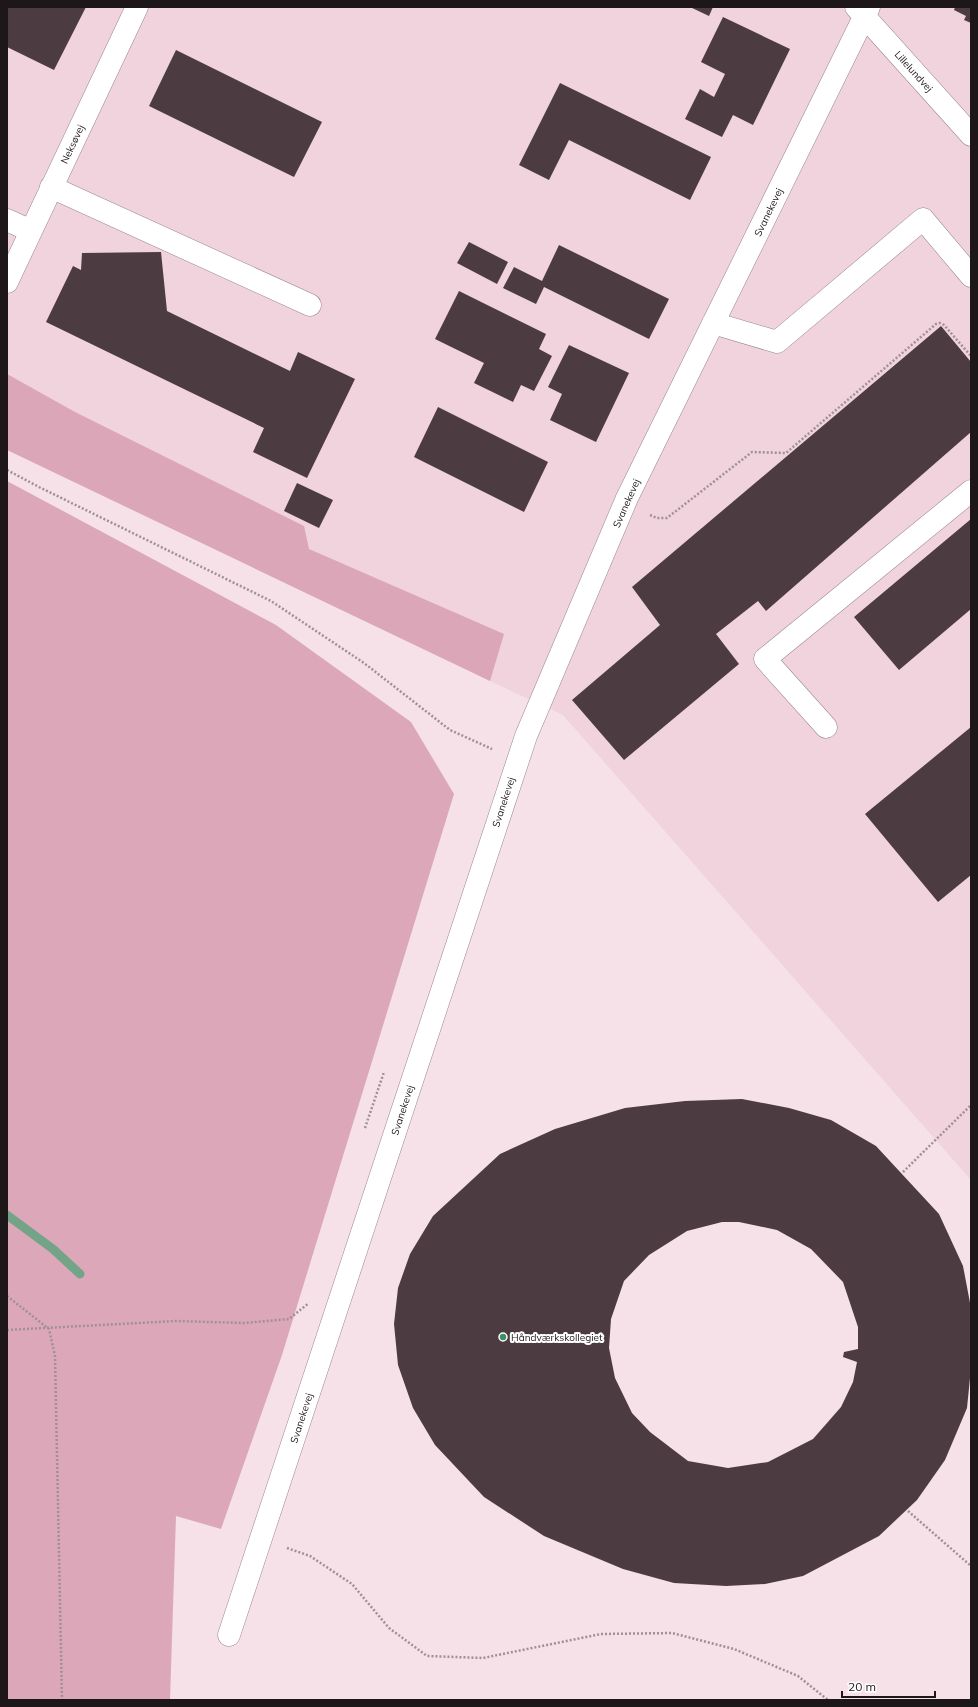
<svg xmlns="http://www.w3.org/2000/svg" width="978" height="1707" viewBox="0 0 978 1707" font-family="Mulish,sans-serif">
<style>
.built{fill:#f0d3dc}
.green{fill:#dca8b9}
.forest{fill:#dba6b7}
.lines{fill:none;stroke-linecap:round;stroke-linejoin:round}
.stream{stroke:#74a488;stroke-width:9}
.building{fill:#4c3c41;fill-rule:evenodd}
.minor-casing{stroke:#99878d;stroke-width:23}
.path{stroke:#9f9094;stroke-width:2.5;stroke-dasharray:2 2;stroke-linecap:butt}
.minor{stroke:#fff;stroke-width:22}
.poi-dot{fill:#3b9166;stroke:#fff;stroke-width:1.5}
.labels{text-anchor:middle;stroke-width:4;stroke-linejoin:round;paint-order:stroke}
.street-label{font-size:10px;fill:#1e1719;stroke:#fff}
.poi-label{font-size:10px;fill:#1e1719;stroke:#fff;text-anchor:start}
</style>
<rect width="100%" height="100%" fill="#f5e1e7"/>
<path class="built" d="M7 7H971V1180L563 715 490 681 7 435Z"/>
<path class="green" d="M7 481 276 625 411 722 454 794 282 1355 221 1529 176 1516 170 1700H7Z"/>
<path class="forest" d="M7 374 75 412 304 526 309 549 504 634 490 681 7 450Z"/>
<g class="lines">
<path class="stream" d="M7 1215 53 1249 80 1274"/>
</g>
<path class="building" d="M7 7H86L54 70 7 47Z
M690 7H713L709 16Z
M955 7H971V23L964 20 966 16 954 10Z
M723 17 790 49 753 125 733 115 722 137 685 119 700 89 714 97 725 74 701 62Z
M176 50 322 122 294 177 149 106Z
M560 83 711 157 690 200 569 140 549 180 519 165Z
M469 242 508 262 497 284 457 263Z
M559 245 669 299 649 339 544 287 536 304 503 288 514 267 542 281Z
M161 252 167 311 290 371 298 352 355 379 307 478 253 452 264 428 46 322 73 266 81 270 82 253Z
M459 291 546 334 539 349 552 356 534 391 521 385 513 402 474 383 484 363 435 339Z
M941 326 971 362V432L766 611 758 601 716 634 739 664 624 760 572 700 660 625 632 587Z
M569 345 629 373 596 442 550 420 562 394 548 387Z
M438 407 548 462 524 512 414 457Z
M297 483 333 500 319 528 284 511Z
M971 519V609L899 670 854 617Z
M971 727V875L938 902 865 814Z
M742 1099 789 1108 831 1120 876 1146 939 1214 963 1266 971 1308V1368L967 1408 945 1460 917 1500 879 1536 803 1576 765 1584 726 1586 674 1583 623 1569 544 1536 484 1497 435 1445 413 1408 398 1365 394 1324 398 1288 410 1254 433 1216 500 1154 555 1129 625 1108 685 1101ZM722 1222H739L777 1230 811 1249 843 1282 858 1327V1349L844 1352 843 1357 857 1362 853 1382 841 1407 813 1439 768 1462 728 1468 688 1461 650 1432 632 1413 615 1378 609 1348 611 1319 624 1281 649 1255 687 1231Z"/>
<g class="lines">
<defs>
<path id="minor" d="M856 7 971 135
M51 187 310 305
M7 220 31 231
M7 282 137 7
M713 323 777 342 923 219 971 276
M826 727 765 659 971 491
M229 1635 526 736 627 498 869 7"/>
</defs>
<use href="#minor" class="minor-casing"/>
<path class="path" d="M7 470 39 487 271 601 364 663 450 730 492 749
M650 515 657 518H667L752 452 786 453 936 324 940 323 944 325 971 356
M365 1128 384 1072
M903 1172 971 1105
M7 1296 49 1329 55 1356 62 1700
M7 1330 176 1321 244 1323 289 1319 309 1303
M908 1511 971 1566
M287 1548 310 1556 352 1584 389 1628 427 1656 483 1658 601 1634 672 1633 734 1649 798 1676 828 1700"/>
<use href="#minor" class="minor"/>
</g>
<circle class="poi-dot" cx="503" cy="1337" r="4"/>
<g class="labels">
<g class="street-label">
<text transform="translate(914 71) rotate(48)" y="4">Lillelundvej</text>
<text transform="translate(72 144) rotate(-65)" y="4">Neksøvej</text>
<text transform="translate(768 212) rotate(-64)" y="4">Svanekevej</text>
<text transform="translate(626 503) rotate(-66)" y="4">Svanekevej</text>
<text transform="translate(503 802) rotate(-72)" y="4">Svanekevej</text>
<text transform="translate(402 1110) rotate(-72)" y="4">Svanekevej</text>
<text transform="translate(301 1418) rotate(-72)" y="4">Svanekevej</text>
</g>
<g class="poi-label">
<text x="511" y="1341">Håndværkskollegiet</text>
</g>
</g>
<rect width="978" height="1707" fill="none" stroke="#1e1719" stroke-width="16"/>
<path d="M842 1691v6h93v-6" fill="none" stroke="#1e1719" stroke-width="2"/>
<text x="848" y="1691" font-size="12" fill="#1e1719" stroke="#ffffff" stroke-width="3" paint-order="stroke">20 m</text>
</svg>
